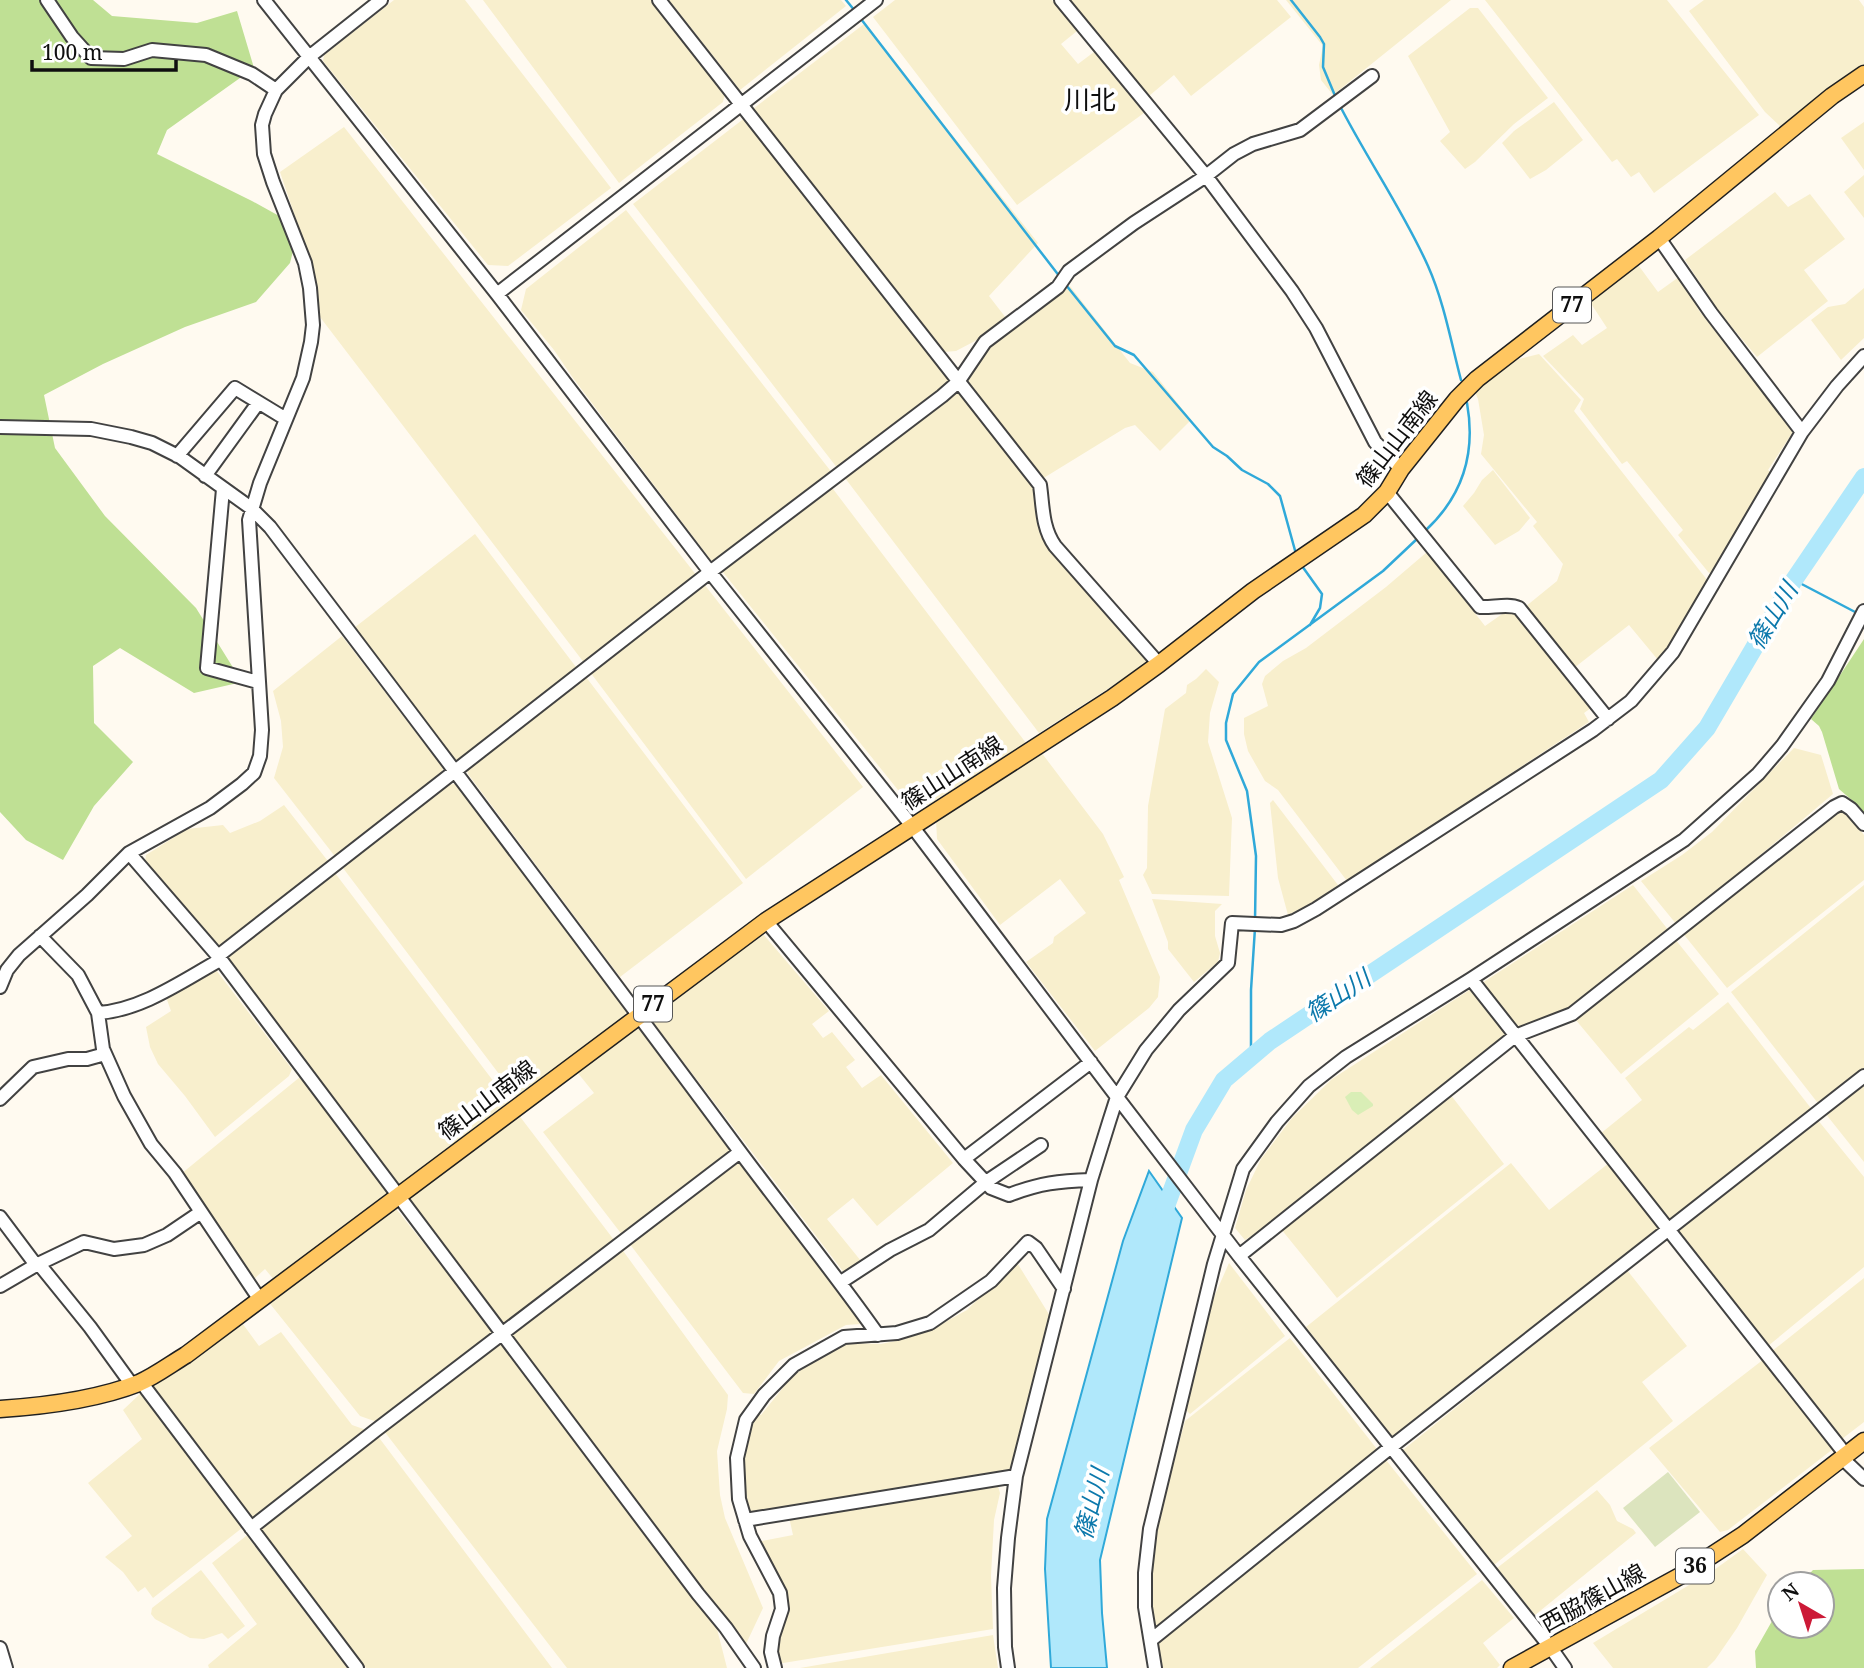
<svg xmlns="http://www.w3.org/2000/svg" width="1864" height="1668" viewBox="0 0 1864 1668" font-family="'Noto Serif','Noto Sans JP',serif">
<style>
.farmland{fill:#f8efcd}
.green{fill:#d9eeb6}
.forest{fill:#bfe094}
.cemetery{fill:#dce4be}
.water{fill:#b0e8fb;stroke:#30a9d9;stroke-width:2}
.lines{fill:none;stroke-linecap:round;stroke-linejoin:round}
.stream{stroke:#30a9d9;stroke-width:2.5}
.river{stroke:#b0e8fb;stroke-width:18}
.minor-casing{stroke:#424242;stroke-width:16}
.major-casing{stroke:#202020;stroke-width:19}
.minor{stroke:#fff;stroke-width:12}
.major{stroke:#ffc660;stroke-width:16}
.labels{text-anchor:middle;stroke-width:7;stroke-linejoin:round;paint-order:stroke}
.shield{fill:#fff;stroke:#575757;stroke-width:2}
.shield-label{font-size:21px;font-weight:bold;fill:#0f0f0f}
.street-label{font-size:23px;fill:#0f0f0f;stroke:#fff}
.water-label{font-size:24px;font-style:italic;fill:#0c79ac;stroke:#fff}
.quarter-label{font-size:26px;fill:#0f0f0f;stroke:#fff}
</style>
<rect width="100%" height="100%" fill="#fffaf0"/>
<path class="farmland" d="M394 0H465L611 188 508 266 488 265 323 61 324 55Z
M483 0H652L725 93 723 102 619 183Z
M669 0H841L846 6 740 90Z
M895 0H1052L1077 31 1061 44 1078 64 1094 52 1144 113 1017 205 873 17Z
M1070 0H1277L1291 17 1191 96 1174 75 1149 96Z
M1286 0H1451L1333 95 1321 80 1319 65 1323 46Z
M1485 0H1667L1759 115 1654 193 1639 172 1631 177 1617 159 1612 162Z
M1704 0H1859L1864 7V67L1836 85 1781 127 1765 112 1689 11Z
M1470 8H1478L1548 98 1514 124 1475 162 1465 169 1440 141 1450 132 1408 56Z
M864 24 1038 243 989 296 1006 318 975 341 956 351 944 352 753 109Z
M1554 102 1583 140 1546 170 1530 179 1502 143 1514 131Z
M746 117 951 381 838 469 633 204Z
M1864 122V170L1841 138Z
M344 127 697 576 585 664 320 317 318 297 311 264 280 172Z
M1864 175V218L1844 192Z
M1775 192 1788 207 1810 194 1845 239 1804 270 1828 301 1757 357 1719 312 1685 260Z
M626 210 833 474 713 563 573 378 554 350 521 310 526 289Z
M1636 262 1658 292 1683 274 1698 309 1793 432 1768 470 1774 475 1715 571 1709 573 1678 535 1683 530 1627 461 1622 464 1580 409 1584 399 1543 356 1573 335 1582 345 1607 328 1588 299Z
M1070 286 1130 363 1153 372 1191 420 1160 451 1135 425 1125 428 1042 479 967 384 986 349Z
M1864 288V338L1841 360 1811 320 1828 307 1845 304Z
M1539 354 1581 400 1574 411 1708 581 1671 645 1658 660 1629 625 1574 668 1525 607 1557 581 1563 564 1533 526 1537 522 1481 454 1484 435 1478 399 1475 392 1508 362Z
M957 389 1034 489 1044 541 1148 658 1145 665 1039 733 845 478Z
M1493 470 1530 518 1519 531 1495 545 1463 506 1474 493 1482 480Z
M830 485 1026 743 928 805H916L906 800 722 571Z
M475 534 579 671 459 765 354 628Z
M1427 552 1485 626 1505 612 1513 610 1591 708 1584 713 1589 722 1347 881 1278 790 1265 781 1248 751 1244 734V718L1268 706 1262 684 1265 676 1283 661 1306 648 1386 587Z
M704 584 863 787 746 879 590 672Z
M342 636 443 768 440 778 337 859 274 778 283 747 281 721 273 691Z
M1206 669 1219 682 1210 713 1208 742 1232 818 1229 896 1152 894 1143 875 1147 868 1148 806 1165 709 1186 693 1187 685 1196 679Z
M586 677 743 883 620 977 468 774 467 769Z
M1794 748 1821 755 1833 794 1677 925 1641 881 1682 855 1712 832Z
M1041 752 1103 834 1124 877 1119 880 1160 977 1158 997 1149 1008 1095 1051 1026 962 1053 943 1054 937 1086 913 1060 879 1000 925 937 839 936 819Z
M455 784 626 1009 625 1017 518 1099 343 868 447 785Z
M1273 800 1338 885 1316 901 1288 915 1278 878 1270 803Z
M284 805 331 865 219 951 145 862 146 855 187 829 223 825 230 833 260 821Z
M1840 808 1846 811 1864 835V880L1727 988 1681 931Z
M335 873 510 1103 399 1189 225 958Z
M1633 885 1669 931 1567 1011 1518 1028 1482 983Z
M1864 885V1069L1821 1104 1817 1102 1731 992Z
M1152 899 1222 904 1215 911V936L1220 953 1218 962 1194 982 1168 949V942Z
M763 934 829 1011 812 1024 823 1038 832 1032 855 1060 846 1067 862 1088 881 1075 953 1163 877 1226 853 1198 827 1219 861 1261 845 1274 650 1018Z
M1675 939 1719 994 1621 1074 1575 1019Z
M216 970 292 1069 289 1076 215 1137 185 1096 158 1064 150 1047 146 1027 171 1011 166 997Z
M1471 989 1508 1037 1272 1223 1245 1240 1235 1228 1246 1190 1261 1159 1292 1118 1332 1079Z
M1728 1002 1810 1107 1812 1112 1670 1223 1600 1134 1642 1100 1625 1078 1689 1027 1693 1030Z
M640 1025 735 1150 623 1236 543 1132 594 1093 577 1072Z
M300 1077 389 1195 275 1281 265 1269 253 1280 181 1174Z
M1864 1083V1162L1825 1113Z
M1450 1094 1504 1164 1337 1298 1281 1229Z
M518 1114 614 1240 508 1325H502L407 1199Z
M1817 1119 1864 1177V1267L1768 1346 1676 1232Z
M741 1159 863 1321 861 1324 846 1325 779 1361 754 1394 743 1393 629 1243Z
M1511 1163 1549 1210 1609 1163 1662 1230 1395 1441 1306 1327Z
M393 1205 495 1332 380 1423 360 1416 267 1300Z
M621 1248 728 1395 727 1409 717 1451 720 1495 725 1518 763 1608 746 1644 508 1333Z
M1016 1261 1050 1316 1012 1470 754 1513 749 1510 742 1468 749 1423 756 1413 761 1415 794 1374 849 1343 881 1344 905 1339 936 1327 967 1310Z
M1229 1263 1285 1336 1190 1414 1185 1409 1210 1306Z
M1627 1270 1687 1346 1642 1382 1673 1421 1494 1565 1403 1450Z
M1864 1278V1422L1842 1439 1771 1352Z
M240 1320 259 1346 281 1332 352 1425 369 1431 257 1518 250 1519 152 1389 151 1381Z
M1290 1338 1380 1453 1154 1630 1151 1598V1566L1160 1513 1185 1421Z
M497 1342H502L715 1621 727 1668H567L384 1431Z
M1764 1359 1833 1449 1728 1530 1720 1532 1649 1448Z
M142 1392 242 1528 153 1598 145 1587 138 1592 123 1572 105 1557 132 1536 88 1483 142 1439 123 1410Z
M377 1435 552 1668H366L260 1529V1525Z
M1386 1460 1477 1574 1358 1668H1161L1158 1639Z
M997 1483 1000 1493 994 1520 991 1576 993 1629 777 1664 775 1647 787 1612 757 1542 793 1535 789 1517Z
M1597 1490 1610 1505 1617 1521 1633 1529 1636 1533 1535 1615 1497 1568Z
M246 1536H247L348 1668H209L208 1665 257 1624 212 1563Z
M1743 1549 1767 1575 1737 1628 1715 1660 1707 1668H1613L1593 1643 1714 1570Z
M201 1570 245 1626 228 1639 222 1633 204 1639 190 1638 155 1619 151 1614 152 1608Z
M1482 1580 1514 1618 1483 1643 1500 1665 1497 1668H1370Z
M993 1635 998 1668H800Z"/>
<path class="green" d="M1351 1092H1361L1373 1104V1106L1358 1115 1352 1110 1345 1097Z"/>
<path class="forest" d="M0 0H93L112 16 197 23 237 11 254 68 167 130 157 154 252 201 299 227 290 263 256 302 185 327 103 364 44 395 55 448 105 516 196 608 242 682 194 693 120 648 93 666 94 723 133 762 94 806 63 860 26 840 0 812Z
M1864 639V815L1854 802 1839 789 1822 732 1819 726 1811 719Z
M1864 1569V1668H1756L1755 1651 1780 1607V1626H1822V1584H1800L1813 1570Z"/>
<path class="cemetery" d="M1668 1472 1700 1512 1655 1547 1623 1508Z"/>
<path class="water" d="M1149 1171 1182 1218 1100 1560 1102 1613 1107 1668H1051L1045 1569 1047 1519 1123 1241Z"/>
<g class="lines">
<path class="stream" d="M846 0 855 11
M1291 0 1320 37 1324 44 1323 67 1336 98
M861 19 1060 277
M1339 104C1367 159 1403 210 1428 266 1444 302 1451 342 1461 380
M1066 285 1115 346 1134 355 1213 447 1227 456 1242 470 1268 484 1280 496 1296 554
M1425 531C1463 496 1476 453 1467 403
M1302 566 1322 594 1320 608 1310 625
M1794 580 1857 613
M1255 921 1256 856 1247 791 1226 740V723L1233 694 1259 662 1383 571 1418 538
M1251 1057V990L1255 928"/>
<path class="river" d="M1161 1220 1194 1130 1224 1080 1270 1041 1661 780 1707 728 1794 580 1864 477"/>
<defs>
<path id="minor" d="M47 0 72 37 91 58 124 59 152 50 206 55 252 74 276 90
M264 0 497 294 710 572 912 826 1117 1097 1239 1256 1551 1648 1565 1668
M659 0 1040 485C1043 506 1042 528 1055 546L1159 664
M1061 0 1206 176 1292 291 1316 328 1375 442 1401 469
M1659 238 1711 313 1802 432
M497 294 876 0
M0 427 91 429 131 437 152 443 180 457 251 508 270 527C427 734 584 941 738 1149 784 1211 833 1271 878 1335
M177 456 235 388 286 419
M205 476 258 403
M223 489 207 668 258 682
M1387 492 1480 607C1492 608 1508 603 1519 608L1608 719
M129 853 218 956 698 1594 726 1628 754 1668
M766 921 964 1159 991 1188 1009 1195C1040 1183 1059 1181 1091 1180
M40 936 78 975 98 1013 103 1049 124 1096 151 1144 175 1173 260 1300
M218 956 710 572 942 396 958 382 985 342 1058 287 1069 271 1134 223 1206 176 1234 154 1253 144 1300 130 1372 76
M1471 979 1846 1455
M0 987 7 970 19 955 87 895 129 853 210 808 242 784 254 773 260 756 262 730 249 520 260 483 303 378 311 342 313 325 310 288 305 263 273 182 264 154 262 125 265 114 276 90 309 57 381 0
M98 1013C142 1010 182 981 220 960
M0 1099 33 1067 68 1059H87L105 1054
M964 1159 1091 1062
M0 1217 36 1265
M1239 1256 1515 1036 1572 1014 1834 807 1842 803 1851 809 1864 824
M39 1264 90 1327 132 1385
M841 1282 890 1250 929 1230 986 1182 1041 1145
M0 1286 36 1265 84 1242 114 1249 144 1245 167 1235 201 1212
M141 1382 357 1668
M1842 1458 1864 1479
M745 1520 1016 1476
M251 1528 376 1430 740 1152
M1151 1640 1391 1447 1864 1076
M0 1648 6 1668
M775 1668 771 1652 773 1636 782 1609 780 1593 750 1536 739 1499 737 1458 746 1420 764 1395 794 1365 844 1337 897 1333 930 1323 991 1281 1028 1242 1036 1248 1064 1289
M1008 1668 1005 1647 1004 1588 1008 1538 1016 1476 1091 1180 1109 1122 1117 1097 1146 1050 1179 1010 1228 963 1232 923 1281 925 1294 921 1316 909 1593 730 1631 701 1673 652 1802 432 1837 386 1864 356
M1155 1668 1145 1607V1573L1150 1529 1214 1264 1243 1169 1277 1122 1309 1086 1346 1057 1471 979 1684 840 1758 774 1782 746 1828 681 1864 611"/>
<path id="major" d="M0 1409C46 1406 96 1400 139 1383 155 1376 171 1364 186 1355L766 921 1112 698 1159 664 1253 591 1364 515 1387 492 1401 469 1457 399 1477 379 1659 238 1832 96 1864 74
M1512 1668 1680 1576 1743 1535 1864 1441"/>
</defs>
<use href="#minor" class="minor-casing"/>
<use href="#major" class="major-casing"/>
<use href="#minor" class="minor"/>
<use href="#major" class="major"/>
</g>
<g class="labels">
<g class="shield">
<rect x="1553" y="287.5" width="38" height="35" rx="5"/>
<rect x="634" y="986.5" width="38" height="35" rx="5"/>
<rect x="1676" y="1548.5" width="38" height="35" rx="5"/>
</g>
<g class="shield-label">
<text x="1572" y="312">77</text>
<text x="653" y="1011">77</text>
<text x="1695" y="1573">36</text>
</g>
<g class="street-label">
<text transform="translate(1397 439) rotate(-52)" y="8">篠山山南線</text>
<text transform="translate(952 773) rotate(-33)" y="8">篠山山南線</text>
<text transform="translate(487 1100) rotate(-37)" y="8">篠山山南線</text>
<text transform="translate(1593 1598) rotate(-29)" y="8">西脇篠山線</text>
</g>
<g class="water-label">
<text transform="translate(1773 616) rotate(-59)" y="8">篠山川</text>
<text transform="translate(1338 996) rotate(-34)" y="8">篠山川</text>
<text transform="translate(1092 1504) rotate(-76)" y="8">篠山川</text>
</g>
<g class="quarter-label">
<text x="1090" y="109">川北</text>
</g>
</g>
<g transform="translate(1801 1605) rotate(321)"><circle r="33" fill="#ffffff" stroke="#9f9f9f" stroke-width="2"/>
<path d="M0-5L12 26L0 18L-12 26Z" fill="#cc1a37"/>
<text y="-10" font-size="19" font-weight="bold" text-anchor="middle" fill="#0f0f0f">N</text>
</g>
<path d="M32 60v10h144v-10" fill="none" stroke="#0f0f0f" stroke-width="3.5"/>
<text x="42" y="60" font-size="21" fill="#0f0f0f" stroke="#ffffff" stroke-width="5" paint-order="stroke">100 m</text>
</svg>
